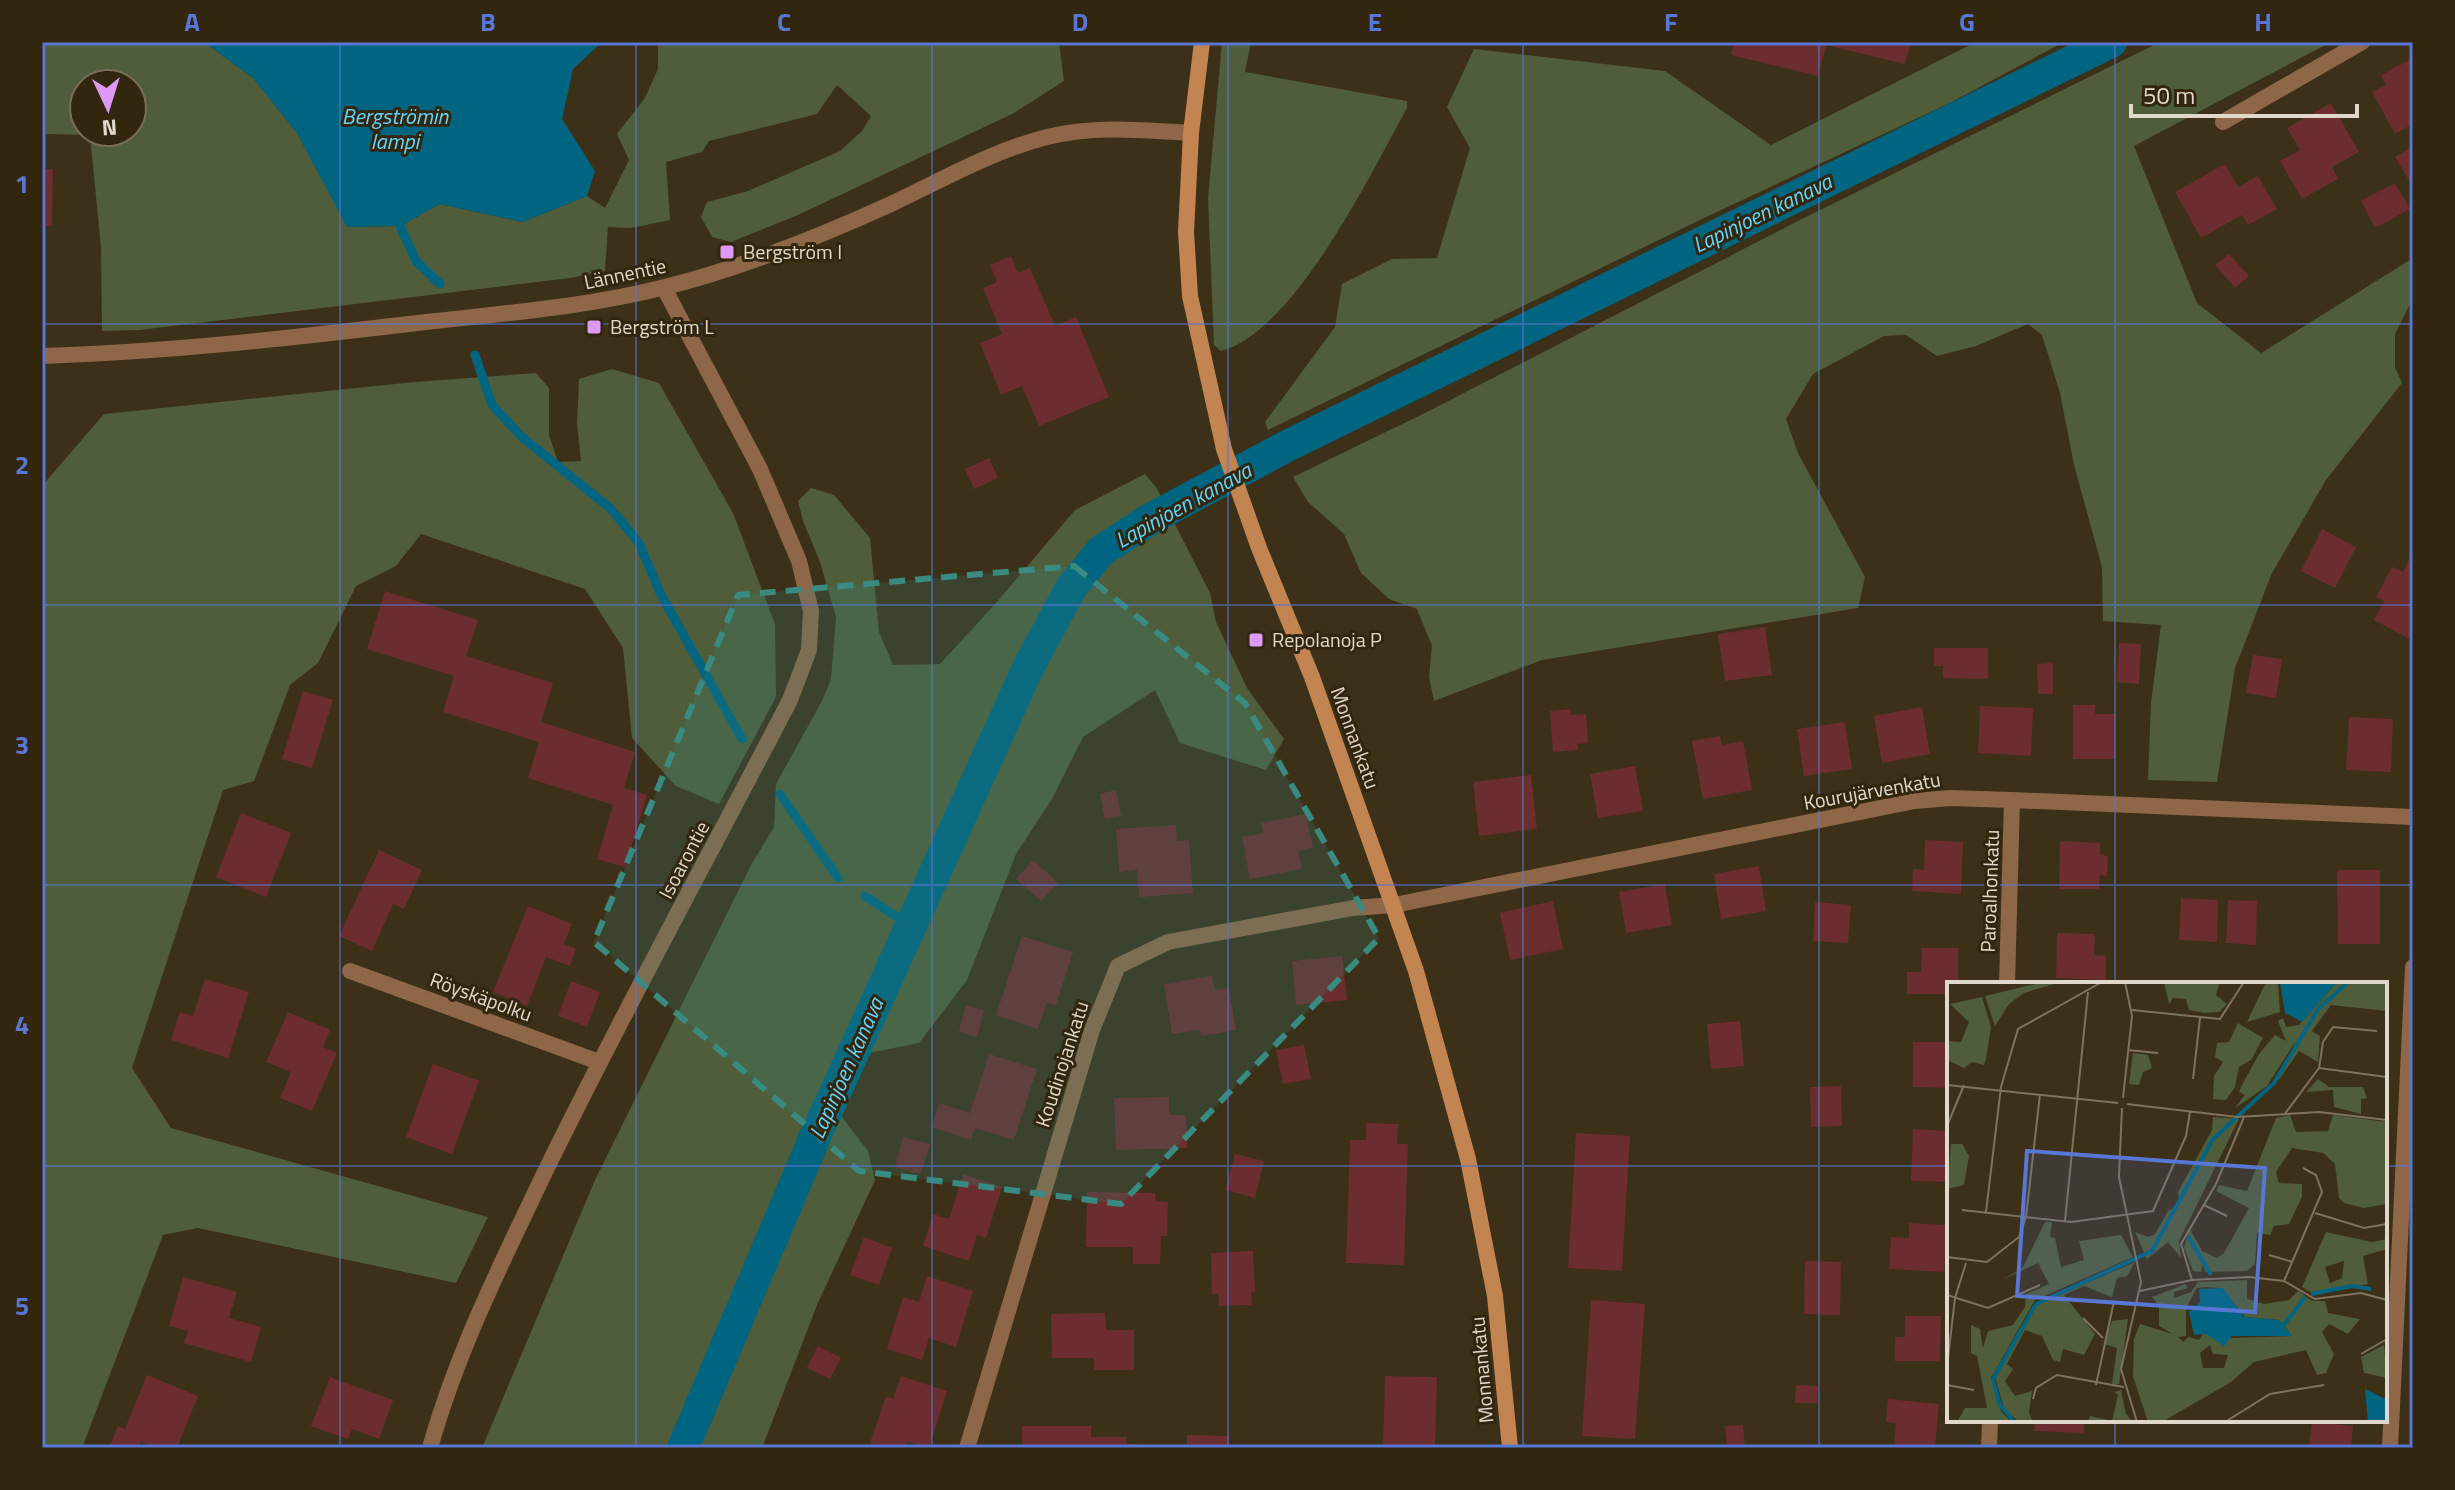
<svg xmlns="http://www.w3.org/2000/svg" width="2455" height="1490" viewBox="0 0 2455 1490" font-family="'Titillium Web',sans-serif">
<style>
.green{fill:#4f5d3b;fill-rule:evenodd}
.water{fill:#006581}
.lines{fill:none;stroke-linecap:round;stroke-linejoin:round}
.stream{stroke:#006581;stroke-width:9}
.canal{stroke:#006581;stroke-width:32}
.building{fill:#6b2d2e}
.street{stroke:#8e6748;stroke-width:16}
.secondary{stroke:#c28451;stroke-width:16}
.marked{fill:#398a80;fill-opacity:0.2;stroke:#398a80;stroke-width:6;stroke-dasharray:16 10;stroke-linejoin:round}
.grid{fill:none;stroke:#5877d4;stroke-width:2;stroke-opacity:0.55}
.poi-dot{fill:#dd99f4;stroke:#32260e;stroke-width:3}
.labels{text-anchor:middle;stroke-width:6;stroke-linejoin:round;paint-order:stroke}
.poi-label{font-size:20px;fill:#e0d8ca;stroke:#32260e;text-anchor:start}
.street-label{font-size:20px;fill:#e0d8ca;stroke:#32260e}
.water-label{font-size:22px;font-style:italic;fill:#61d5ff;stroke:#32260e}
.inset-river{fill:none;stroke:#006581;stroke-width:4}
.inset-road{fill:none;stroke:#7e735f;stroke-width:2}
.view{fill:#5877d4;fill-opacity:0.15;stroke:#5877d4;stroke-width:4}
.inset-edge{fill:none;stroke:#e0d8ca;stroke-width:4}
.neatline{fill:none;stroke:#5877d4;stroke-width:3}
.grid-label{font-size:26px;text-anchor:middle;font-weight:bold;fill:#5877d4}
</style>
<rect width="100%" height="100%" fill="#3c3018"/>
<path class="green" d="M42 42H204L253 78 297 133 348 227 400 226 440 204 523 222 587 196 605 208 629 160 617 134 645 98 658 69V42H1059L1064 81 1012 114 798 215 731 242 712 237 701 217 707 202 748 191 840 151 862 131 871 116 837 85 817 114 709 141 702 152 666 162 670 220 631 228 608 227 605 271 570 278 139 330 102 331 101 248 90 135 42 134ZM84 84H132V132H84Z
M1222 42H1251L1245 72 1407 101V108C1371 173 1295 331 1221 351L1214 345 1208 198Z
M1976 42H2064L1950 103 1706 217 1268 430 1265 422 1335 327 1342 284 1392 259 1437 258 1470 148 1447 107 1474 49 1665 71 1771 145Z
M2160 42H2331L2134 146 2197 303 2261 353 2413 258V298L2395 334V367L2402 383 2326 480 2272 573 2235 668 2217 782 2148 780 2151 703 2161 625 2103 621 2102 567 2074 465 2060 393 2042 335 2028 324 1976 346 1937 356 1906 335 1884 336 1813 374 1786 419 1798 453 1865 577 1858 608 1542 660 1434 701 1429 677 1432 646 1417 609 1389 599 1361 573 1344 534 1308 502 1293 477 1425 413 1800 220Z
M612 369 659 383 733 513 775 624 776 697 719 804 676 786 632 738 623 648 585 589 421 534 396 566 356 586 318 663 290 685 254 781 223 790 132 1068 171 1128 488 1217 456 1283 198 1228 163 1235 82 1448H42V755L45 716 42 667V486L104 414 415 382 536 373 549 388V435L558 462 581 461 577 424 579 379Z
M1145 474 1156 487 1210 593 1216 622 1247 688 1284 739 1266 770 1180 743 1155 690 1083 737 1052 799 1016 854 967 980 919 1043 859 1055 832 1104 868 1151 875 1180 817 1305 762 1448H482L595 1180 751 865 774 827 776 784 822 701 831 679 836 617 820 562 803 521 798 501 811 488 834 495 870 538 879 632 893 665 940 664 996 603 1075 510Z"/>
<path class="water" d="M204 42H602L573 69 562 119 595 171 587 196 523 222 440 204 400 226 347 227 297 133 253 78Z"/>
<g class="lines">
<path class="stream" d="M400 226 416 261 440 284
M475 355 492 405 522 437 611 509 639 543 661 595 742 739
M780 794 838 878
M865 896 909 925"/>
<path class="canal" d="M683 1448 815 1137 1028 668 1071 588 1101 551 1152 518 1289 445 2111 42"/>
</g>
<path class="building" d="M1734 42H1911L1905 64 1826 45 1818 76 1731 55Z
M2413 58V124L2395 134 2372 92 2386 85 2381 75Z
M2331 103 2359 152 2332 167 2338 179 2302 199 2280 161 2300 150 2287 128Z
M2413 146V187L2395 157Z
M2225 164 2238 187 2258 176 2277 209 2248 225 2242 215 2201 238 2175 192Z
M42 169H53L52 226H42Z
M2395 183 2410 209 2375 228 2361 201Z
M2229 254 2249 276 2235 288 2215 265Z
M1011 256 1018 273 1030 268 1055 326 1076 317 1109 397 1039 426 1022 386 1001 395 980 343 1002 334 983 288 997 282 990 265Z
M989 458 998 478 974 489 965 469Z
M2322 529 2356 547 2335 588 2301 571Z
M2413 552V641L2374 620 2384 601 2376 597 2392 567 2403 572Z
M385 591 478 620 466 656 553 683 541 722 635 752 624 788 647 795 625 867 597 859 613 805 528 778 539 742 443 712 454 676 367 649Z
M1765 627 1772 675 1725 681 1718 634Z
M2119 643 2141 644 2139 684 2117 682Z
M1934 648H1988V679L1943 678V666H1934Z
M2253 655 2282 659 2276 698 2246 693Z
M2053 663V694H2038L2037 664Z
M303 691 333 700 312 768 282 759Z
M2073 705H2095V714H2116V759H2073Z
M1980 706 2033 708 2031 756 1978 753Z
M1922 707 1930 754 1882 763 1874 716Z
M1570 709 1571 715 1586 714 1588 743 1577 744 1578 750 1553 752 1550 711Z
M2349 717 2393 719 2391 772 2346 770Z
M1845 722 1852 769 1804 776 1797 729Z
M1720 736 1722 745 1743 741 1752 790 1703 799 1692 741Z
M1635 766 1643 811 1598 818 1590 774Z
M1531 775 1537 829 1479 836 1473 782Z
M1116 790 1121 816 1105 819 1100 794Z
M241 813 291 833 266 897 216 877Z
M1306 814 1313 848 1298 851 1302 869 1250 879 1242 837 1263 833 1261 823Z
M1176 825 1177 841 1189 840 1193 893 1139 897 1137 870 1119 872 1116 829Z
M1925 840 1963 842 1961 894 1912 891 1913 869 1924 870Z
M2060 841 2100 843V855L2108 856 2107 876 2100 875 2099 889H2059Z
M379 850 422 870 404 909 393 904 372 951 339 936Z
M1033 860 1058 883 1041 901 1016 879Z
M1759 866 1766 911 1721 919 1714 874Z
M2337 870H2380V944H2338Z
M1665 884 1672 925 1626 933 1619 892Z
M2181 898 2218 900 2217 942 2179 940Z
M2228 900 2257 901 2256 945 2226 943Z
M1553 901 1563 949 1510 960 1500 913Z
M1815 902 1851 905 1848 943 1813 941Z
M528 906 572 924 564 944 576 949 570 966 546 957 527 1006 493 992Z
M2057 933 2095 934 2094 955 2106 956V980L2056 978Z
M1022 936 1073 952 1056 1005 1047 1002 1038 1029 996 1015Z
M1922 948H1958V984H1949V994H1907V972H1921Z
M1342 956 1347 1000 1296 1005 1292 961Z
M1212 976 1215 990 1229 988 1236 1030 1201 1036 1200 1030 1172 1034 1164 984Z
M205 979 249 992 228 1058 171 1040 180 1012 193 1016Z
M571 981 600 992 587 1027 558 1016Z
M966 1005 984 1010 977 1038 959 1031Z
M288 1012 330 1030 323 1047 337 1053 312 1111 280 1098 291 1072 266 1062Z
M1740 1021 1744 1066 1711 1069 1707 1024Z
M1913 1042H1949V1088L1913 1087Z
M1304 1045 1311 1079 1283 1084 1276 1050Z
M989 1054 1037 1069 1014 1140 975 1128 971 1140 932 1127 939 1103 970 1113Z
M433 1064 479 1081 452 1154 406 1137Z
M1841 1086 1842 1126 1811 1127 1810 1087Z
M1169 1097V1115H1186L1187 1148 1116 1150 1114 1098Z
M1366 1123 1398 1124 1397 1144H1408L1404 1265 1346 1263 1350 1140H1366Z
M1913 1129 1949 1131V1182L1911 1181Z
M1576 1133 1630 1136 1622 1271 1568 1268Z
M903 1137 930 1144 921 1174 895 1167Z
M1235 1154 1264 1161 1255 1198 1225 1190Z
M963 1174 1002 1187 986 1238 977 1235 969 1261 923 1246 933 1214 949 1219Z
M1087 1192 1155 1193V1201L1168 1202 1167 1236H1161L1160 1264H1133V1247H1086Z
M1909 1223 1947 1225 1944 1272 1889 1269 1891 1237 1909 1238Z
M864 1237 892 1248 879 1285 850 1275Z
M1253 1251 1255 1292H1251L1252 1305 1219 1306 1218 1294H1212L1211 1253Z
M1805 1261 1841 1262 1840 1315 1804 1314Z
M927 1276 973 1291 956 1347 929 1338 922 1360 887 1349 903 1297 919 1302Z
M183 1277 237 1292 229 1318 261 1327 251 1362 184 1343 188 1331 169 1326Z
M1591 1300 1645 1304 1635 1439 1582 1436Z
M1105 1313 1106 1330H1134V1370H1094V1358H1052L1051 1314Z
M1905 1316H1941L1940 1361H1895V1337H1905Z
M818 1346 841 1358 830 1379 807 1368Z
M147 1375 198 1396 177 1448H157L141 1442 139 1448 110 1446 118 1426 125 1429Z
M901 1376 947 1391 929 1448 908 1442 906 1448H887L870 1443 886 1396 893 1399Z
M1385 1376 1437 1377 1435 1448H1383Z
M330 1377 393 1400 379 1439 352 1429 348 1439 311 1426Z
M1796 1385 1818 1386 1817 1403H1795Z
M1888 1399 1939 1404 1935 1448 1894 1447 1896 1423 1886 1422Z
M2035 1420H2084V1433L2034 1431Z
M2312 1422 2353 1426 2351 1448H2309Z
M1743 1425 1745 1448H1727L1725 1426Z
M1022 1426H1091V1437H1126V1444H1139V1448H1022Z
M1187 1435 1229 1436V1448H1187Z"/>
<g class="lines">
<path class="street" d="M2223 122 2362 42
M42 356C171 352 299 337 426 322 506 313 587 307 665 287 738 269 823 235 891 204 942 180 992 151 1047 137 1094 125 1143 130 1191 133
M350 971 599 1062
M2007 984 2012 800
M430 1448C457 1352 501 1264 544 1174 622 1014 708 858 790 700L809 650 811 611 799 561 760 469 664 288
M967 1448 1092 1030 1118 966 1168 942 1353 908 1394 905 1915 801 1950 798 2012 800 2413 817
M1989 1448 1990 1420
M2390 1448 2413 967"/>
<path class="secondary" d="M1202 42 1191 133 1186 232 1190 296 1224 449 1259 548 1312 677 1416 971 1468 1159 1495 1296 1510 1448"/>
</g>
<path class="marked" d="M1074 566 1245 703 1379 938 1121 1204 859 1171 594 942 738 595Z"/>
<path class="grid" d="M340 42V1448M636 42V1448M932 42V1448M1228 42V1448M1523 42V1448M1819 42V1448M2115 42V984M42 324H2413M42 605H2413M42 885H2413M42 1166H1949M2385 1166H2413M2115 1420V1448"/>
<g class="poi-dot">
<rect x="719" y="244" width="16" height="16" rx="4"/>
<rect x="586" y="319" width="16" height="16" rx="4"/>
<rect x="1248" y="632" width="16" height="16" rx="4"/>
</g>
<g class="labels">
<g class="poi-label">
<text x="743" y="259">Bergström I</text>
<text x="610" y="334">Bergström L</text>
<text x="1272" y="647">Repolanoja P</text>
</g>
<g class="street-label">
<text transform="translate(625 274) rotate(-12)" y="7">Lännentie</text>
<text transform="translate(1355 738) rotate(70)" y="7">Monnankatu</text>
<text transform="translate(1872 791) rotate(-10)" y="7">Kourujärvenkatu</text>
<text transform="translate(684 860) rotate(-62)" y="7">Isoarontie</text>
<text transform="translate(1990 891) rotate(-88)" y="7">Paroalhonkatu</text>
<text transform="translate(481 997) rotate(20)" y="7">Röyskäpolku</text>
<text transform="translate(1062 1064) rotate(-72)" y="7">Koudinojankatu</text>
<text transform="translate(1482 1370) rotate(-95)" y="7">Monnankatu</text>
</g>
<g class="water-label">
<text x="395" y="124">Bergströmin<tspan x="395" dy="25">lampi</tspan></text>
<text transform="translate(1762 213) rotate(-26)" y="8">Lapinjoen kanava</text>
<text transform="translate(1183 505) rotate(-29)" y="8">Lapinjoen kanava</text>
<text transform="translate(846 1068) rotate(-66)" y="8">Lapinjoen kanava</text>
</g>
</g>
<g transform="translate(1947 982)">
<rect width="440" height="440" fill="#3c3018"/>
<path d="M97 0H114L77 11 62 22 48 44 38 14ZM217 0H273L269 13 280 22 272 30 257 31 242 28 239 17 226 16 222 22ZM319 0H331L333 30 300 40ZM390 0H440V29L384 23 365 49 373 54 371 80 352 69 331 99 348 60 320 104 288 126 298 113 292 110 295 103 312 72 328 53 339 59 331 39 336 36 339 45 352 43ZM35 15 44 45 39 77 37 83 25 80 17 86 0 78V54L1 59 14 60 22 40 3 22ZM291 41 316 56 304 78 292 85 288 105 279 118 266 117 267 94 276 80 268 75 270 61 282 60ZM186 71 201 73 205 86 196 90 192 103 182 102ZM371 97 382 105H416L420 116 414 117V132L387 125 386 108 359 110ZM343 133 349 150 381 149 386 133 440 140V222L417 226 397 221 392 216 388 182 376 171 345 166 329 190 332 201 355 202V215L342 242 327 244 323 253 310 251 308 282 300 289 258 290 256 282 254 290 246 289 237 265 243 247 255 269 270 276 277 271 302 226 269 209 272 203 300 209 329 136ZM266 135 292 137 232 259 234 276 221 260 200 277 188 250 201 255 208 252 221 229 232 222 231 210 265 148ZM4 162H15L22 174 17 203 0 207ZM98 240H105L103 255 108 256 114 285 137 278 132 259 174 253 186 275 88 318 44 396 54 429 64 440H10L18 426H40L30 374 24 371V343L33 347 36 366 41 349 66 343 78 325 79 312 102 302 91 281 57 297 76 285ZM379 250 425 260 440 257V267L416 274 421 302 368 313 355 305ZM397 279 395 296 383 301 378 285ZM188 280 180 294 170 296 165 315 137 304 117 313 148 352 137 373 116 367 113 380 106 378 95 354 78 348 60 382 66 387 58 399 68 414 85 409 82 431 86 440H72L57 427 48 394 90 323ZM300 298V317L317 322 342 318 351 309 365 319H378L381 331 413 337 401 352 382 342 375 350 387 372 379 391 370 393 359 368 307 380 284 400 215 440H201L186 394 187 357 193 342 226 352 212 344V324L205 315 238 302 241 306 227 310V316L244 310 251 300ZM258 305 275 306 298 335 332 338 345 354 283 356 256 351 252 358 242 355 236 360 231 355 239 354V326L250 306ZM263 363 266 372 281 373 277 386H256L253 371ZM181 337 172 402H165L170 366 157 362 165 339ZM437 363 440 396 417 391 414 375ZM174 408 179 432 186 440H141L143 434 165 439 171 413 167 410Z" fill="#4f5d3b" fill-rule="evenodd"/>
<path d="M333 0H390L355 40 338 31ZM276 306 297 335 332 338 345 354H285L277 364 259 352 247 353 242 330 253 320 252 307ZM418 407 440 418V440H421Z" fill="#006581"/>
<path class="inset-river" d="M241 254 264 293M364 312 405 304 424 307M336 344 358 315M67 440 53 423 46 397 89 322 205 269 266 157 327 101 371 27 401 0"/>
<path class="inset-road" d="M185 28 273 37 297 0M181 68 211 71M372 86 376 60 386 45 430 49M246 97 253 36M0 103 171 121M176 116 185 34 178 0M180 122 290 135 372 130 440 138M175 126 172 195 194 300 174 387 190 440M337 133 372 86 440 95M0 144 17 103M257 223 280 234M15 228 124 240 206 229 239 154 243 130M39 230 54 105 71 47 155 0M368 231 417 246 440 242M118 239 141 10M322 273 346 280M0 275 40 280 72 255 79 235 93 112M245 298 234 262 269 202 297 135M337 299 375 210 369 193 356 186M193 309 245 298 302 295 337 299 368 317 414 311 440 318M0 313 41 326 93 303M136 336 156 356M414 372 440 357M0 385 8 316 19 281M0 403 27 408M149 403 167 319M86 417 89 406 110 393 177 405M278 440 323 412 377 403"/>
<path class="view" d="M80 169 318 186 308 330 70 314Z"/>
<rect width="440" height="440" class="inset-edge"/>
</g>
<rect width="2455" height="1490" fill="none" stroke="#32260e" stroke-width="88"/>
<g transform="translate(108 108) rotate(176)"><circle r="38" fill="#32260e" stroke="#786d59" stroke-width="2"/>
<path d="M0-6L14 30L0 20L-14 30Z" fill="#dd99f4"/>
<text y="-12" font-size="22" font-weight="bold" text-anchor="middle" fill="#e0d8ca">N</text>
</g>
<path d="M2131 104v12h226v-12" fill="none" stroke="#e0d8ca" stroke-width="4"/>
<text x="2143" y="104" font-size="24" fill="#e0d8ca" stroke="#32260e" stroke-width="6" paint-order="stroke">50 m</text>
<rect x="44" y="44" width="2367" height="1402" class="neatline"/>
<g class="grid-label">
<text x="192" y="31">A</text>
<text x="488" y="31">B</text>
<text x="784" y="31">C</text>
<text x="1080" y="31">D</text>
<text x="1375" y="31">E</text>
<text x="1671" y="31">F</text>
<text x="1967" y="31">G</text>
<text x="2263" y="31">H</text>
<text x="22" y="193">1</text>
<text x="22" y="474">2</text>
<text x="22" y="754">3</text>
<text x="22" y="1034">4</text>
<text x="22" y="1315">5</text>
</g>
</svg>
